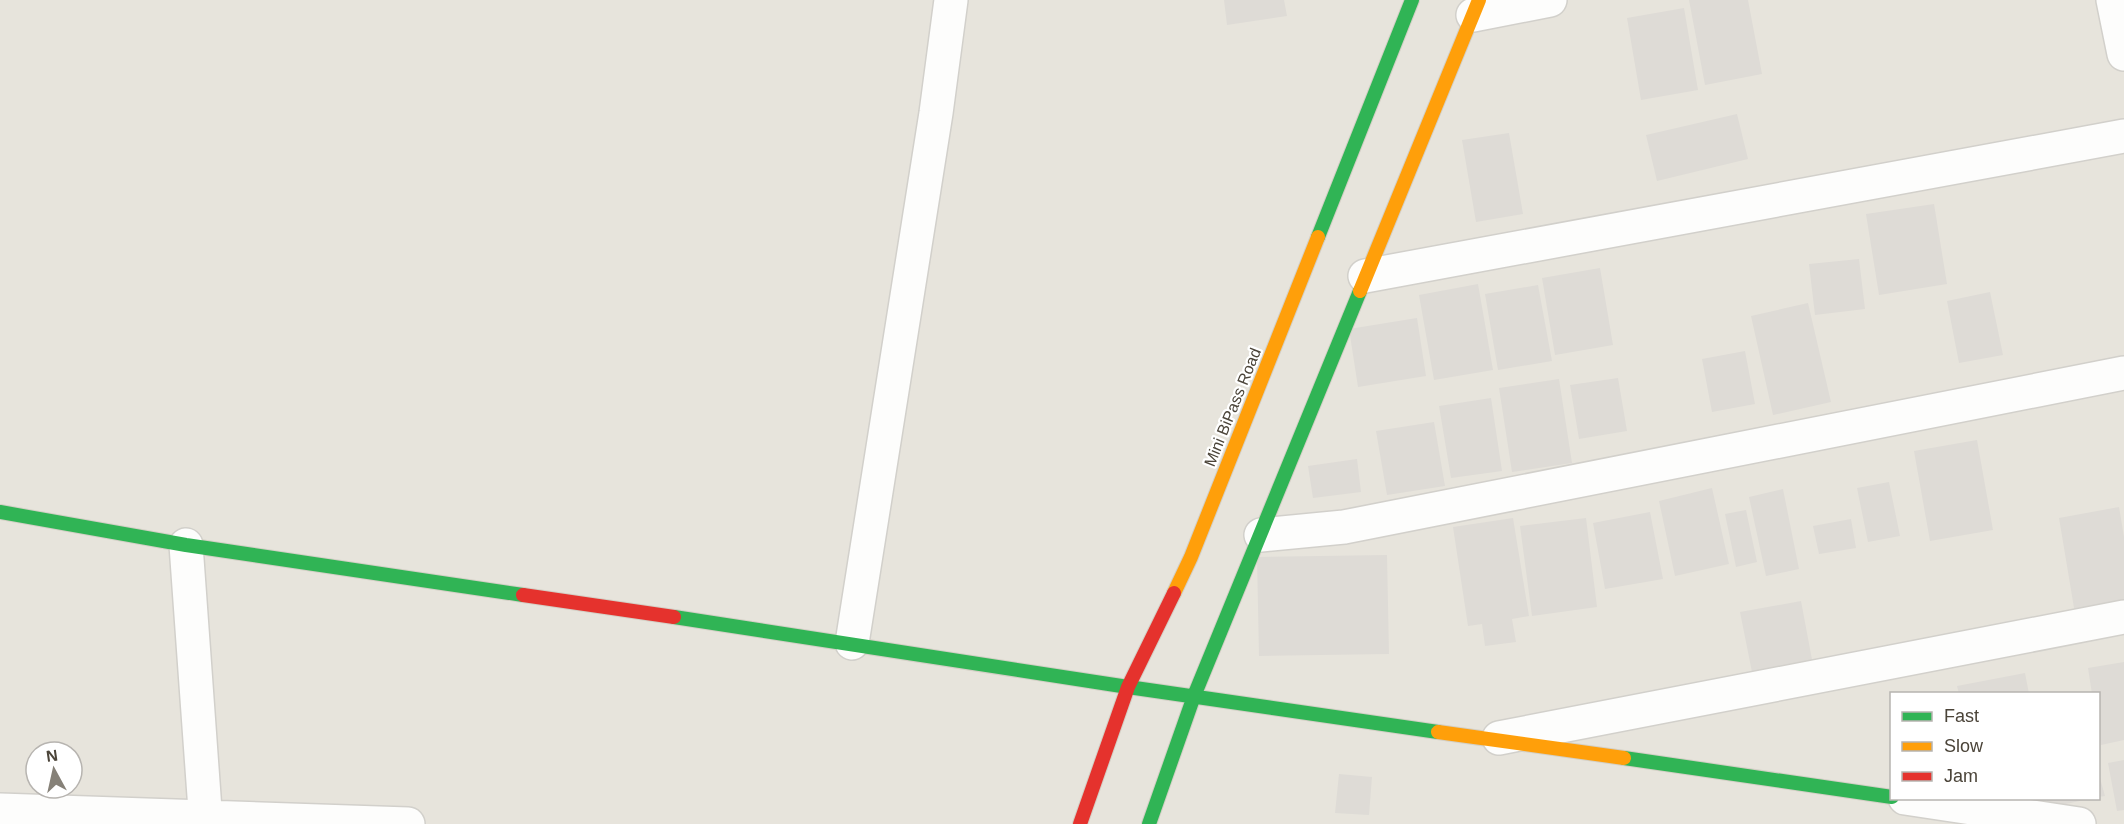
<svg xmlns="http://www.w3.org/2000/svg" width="2124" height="824" viewBox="0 0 2124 824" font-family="Helvetica,sans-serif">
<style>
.residential{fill:#e7e4dc;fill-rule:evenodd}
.building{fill:#dedbd6}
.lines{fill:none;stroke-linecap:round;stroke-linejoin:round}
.street-casing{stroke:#d2d0cb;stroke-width:36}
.fast-casing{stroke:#d3cfc5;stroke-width:16}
.slow-casing{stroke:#d3cfc5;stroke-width:16}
.jam-casing{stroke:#d3cfc5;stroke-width:16}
.street{stroke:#fdfdfc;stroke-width:33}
.fast{stroke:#30b455;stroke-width:14}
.slow{stroke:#ff9f0a;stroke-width:14}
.jam{stroke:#e5322d;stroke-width:14}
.labels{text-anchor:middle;stroke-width:4.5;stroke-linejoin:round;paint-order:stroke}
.street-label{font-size:16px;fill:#4b4439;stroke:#fff}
</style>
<rect width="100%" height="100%" fill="#f4f2ee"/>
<path class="residential" d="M0 0H2124V824H0ZM1892 694H2098V798H1892ZM36 752H72V788H36Z"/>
<path class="building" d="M1224 0H1284L1287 16 1227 25Z
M1689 0H1748L1762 74 1705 85Z
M1684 8 1698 90 1641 100 1627 18Z
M1737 114 1748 159 1657 181 1646 135Z
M1509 133 1523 214 1476 222 1462 140Z
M1934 204 1947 284 1879 295 1866 214Z
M1859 259 1865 309 1815 315 1809 264Z
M1600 268 1613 345 1555 355 1542 278Z
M1478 284 1493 370 1434 380 1419 295Z
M1538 285 1552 361 1498 370 1485 294Z
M1990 292 2003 355 1959 363 1947 301Z
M1808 303 1831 402 1773 415 1751 316Z
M1417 318 1426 376 1358 387 1349 329Z
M1745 351 1755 404 1712 412 1702 359Z
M1618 378 1627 431 1579 439 1570 385Z
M1559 379 1572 463 1512 472 1499 388Z
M1491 398 1502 471 1451 478 1439 406Z
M1434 422 1445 486 1387 495 1376 431Z
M1977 440 1993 530 1930 541 1914 451Z
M1357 459 1361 492 1313 498 1308 466Z
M1889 482 1900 536 1868 542 1857 488Z
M1712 488 1729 564 1675 576 1659 501Z
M1783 489 1799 569 1766 576 1749 497Z
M2119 507 2124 537V607L2075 614 2059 518Z
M1746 510 1757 562 1736 567 1725 514Z
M1650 512 1663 579 1605 589 1593 523Z
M1513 518 1529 616 1512 619 1516 642 1485 646 1482 624 1468 626 1453 527Z
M1586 518 1597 607 1532 616 1520 526Z
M1851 519 1856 548 1819 554 1813 526Z
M1387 555 1389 654 1259 656 1257 557Z
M1801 601 1816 681 1756 692 1740 612Z
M2124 662V740L2101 745 2098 731V694H2092L2088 668Z
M2025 673 2029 694H1959L1957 686Z
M2124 760V810L2117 811 2108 763Z
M2098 771 2105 796 2098 797Z
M1339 774 1372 777 1369 815 1335 813Z
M2046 798H2088V799L2049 808Z"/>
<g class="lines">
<defs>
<path id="street" d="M2113 0 2124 54
M1473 15 1550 0
M1365 276 2124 136
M1261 535 1344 527 2124 373
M186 545 206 824
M852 643 936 113 951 0
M1499 738 2124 617
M1905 798 2079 824
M0 810 408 824"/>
<path id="fast" d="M1318 237 1412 0
M0 512 186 545 523 595
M674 617 1128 687 1438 732
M1624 758 1892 797
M1149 824 1194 696 1360 291"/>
<path id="slow" d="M1360 291 1479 0
M1174 593 1191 557 1318 237
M1438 732 1624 758"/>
<path id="jam" d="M523 595 674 617
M1080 824 1128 687 1174 593"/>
</defs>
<use href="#street" class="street-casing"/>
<use href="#fast" class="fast-casing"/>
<use href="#slow" class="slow-casing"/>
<use href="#jam" class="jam-casing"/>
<use href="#street" class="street"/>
<use href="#fast" class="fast"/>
<use href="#slow" class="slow"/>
<use href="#jam" class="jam"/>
</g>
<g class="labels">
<g class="street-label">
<text transform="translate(1232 407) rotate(-68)" y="6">Mini BiPass Road</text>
</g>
</g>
<rect x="1890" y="692" width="210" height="108" fill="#ffffff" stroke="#b7b4b0" stroke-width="1.5"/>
<rect x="1902" y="712" width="30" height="9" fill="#30b455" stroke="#b7b4b0" stroke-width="1.5"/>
<text x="1944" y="722" font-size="18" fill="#4b4439">Fast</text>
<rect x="1902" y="742" width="30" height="9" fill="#ff9f0a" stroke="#b7b4b0" stroke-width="1.5"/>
<text x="1944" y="752" font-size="18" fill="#4b4439">Slow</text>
<rect x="1902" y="772" width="30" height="9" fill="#e5322d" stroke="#b7b4b0" stroke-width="1.5"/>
<text x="1944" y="782" font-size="18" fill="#4b4439">Jam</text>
<g transform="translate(54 770) rotate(352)"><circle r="28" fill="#ffffff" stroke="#b7b4b0" stroke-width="1.5"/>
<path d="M0-4.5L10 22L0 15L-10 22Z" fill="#868178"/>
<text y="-9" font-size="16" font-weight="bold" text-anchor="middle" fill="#4b4439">N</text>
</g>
</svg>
